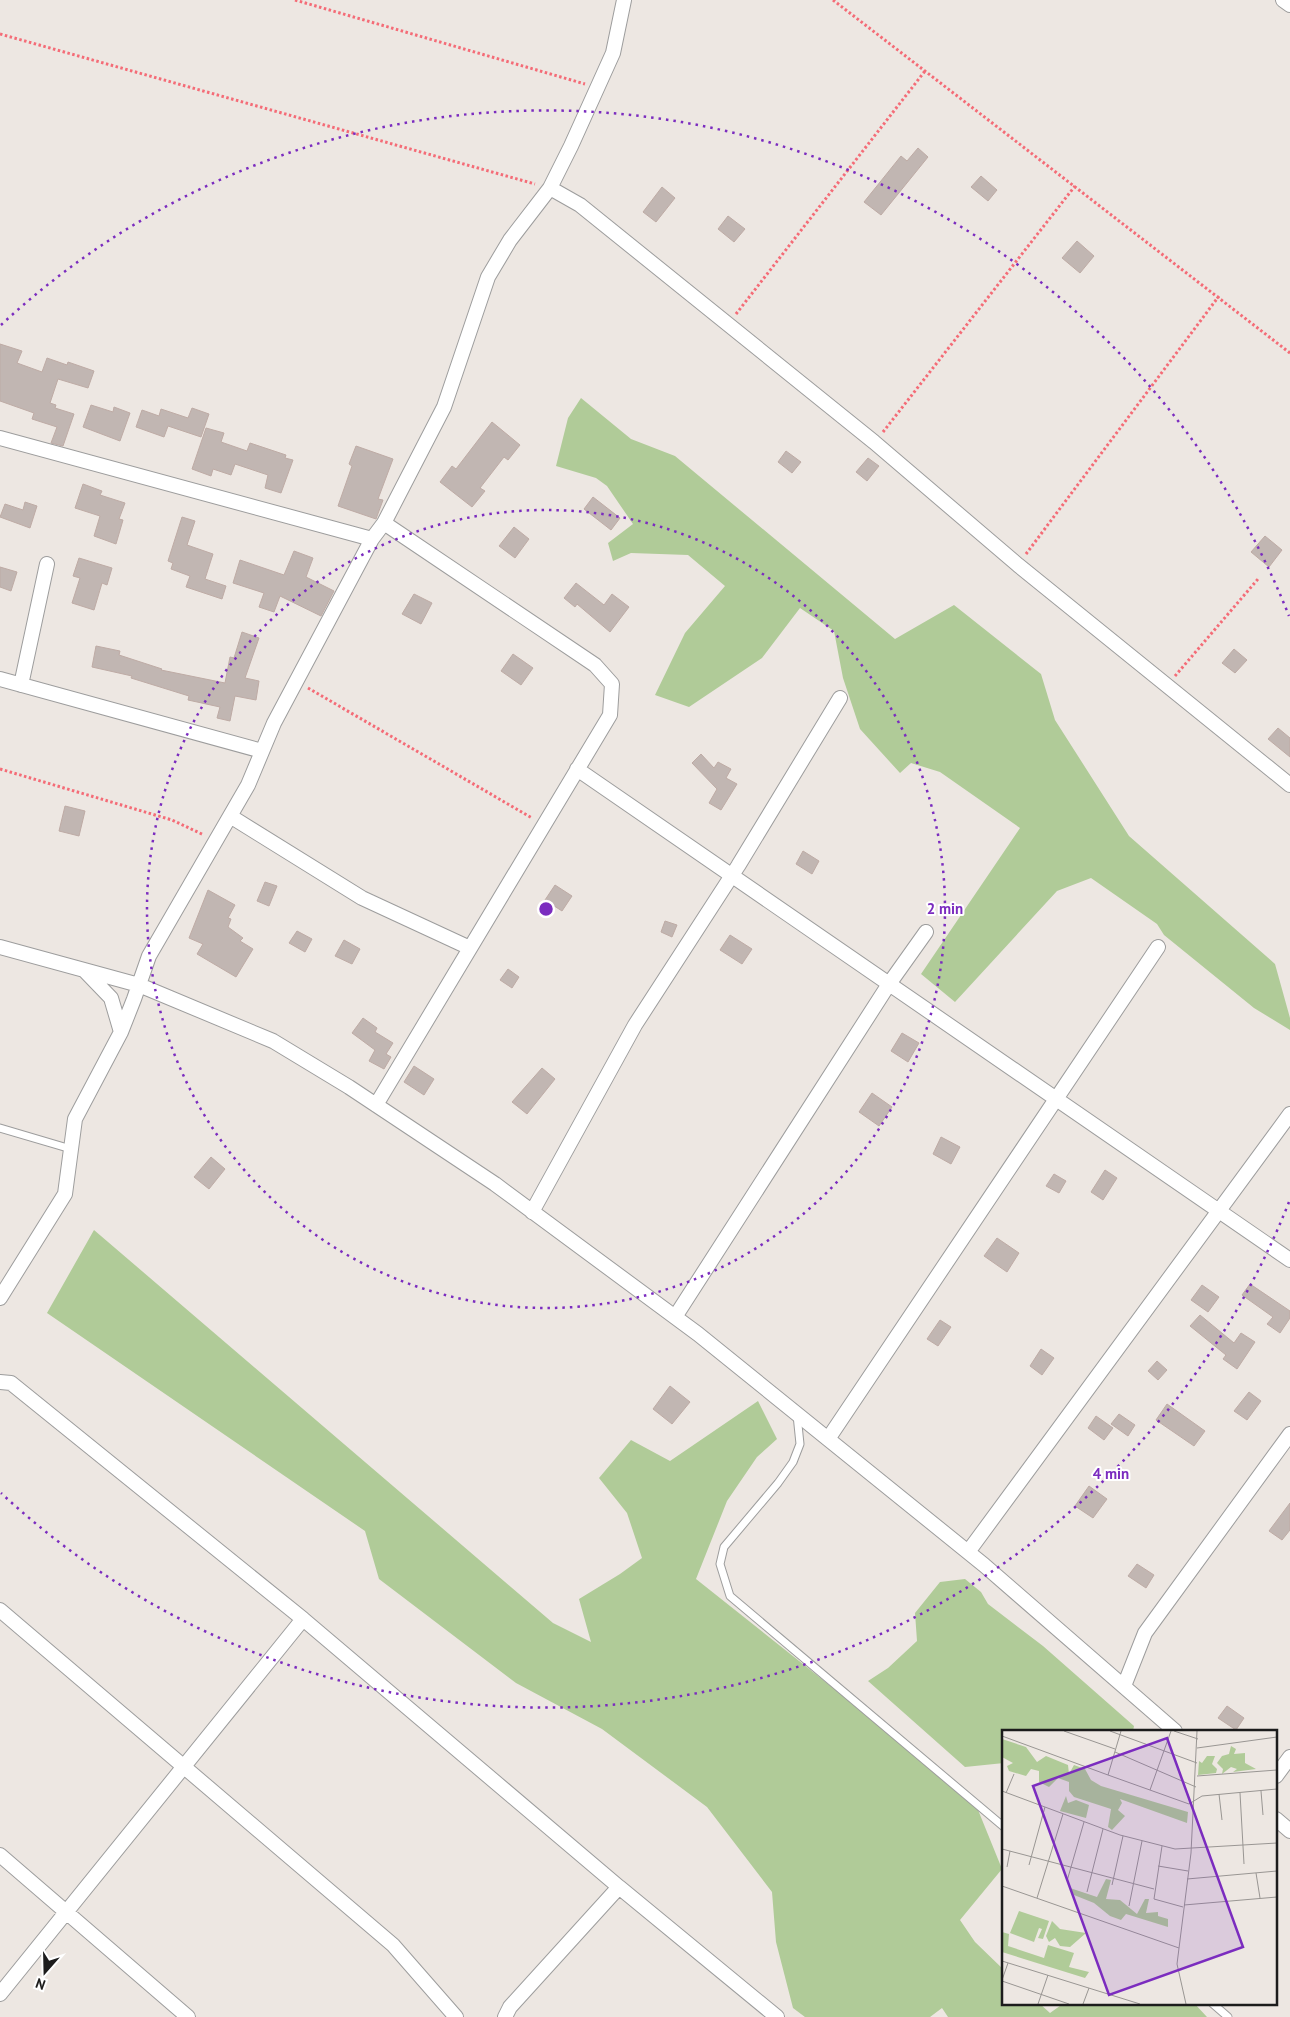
<svg xmlns="http://www.w3.org/2000/svg" width="1290" height="2017" viewBox="0 0 1290 2017" font-family="'PT Sans',sans-serif">
<style>
.forest{fill:#b0cb98}
.building{fill:#c1b6b2;stroke:#beaba5}
.lines{fill:none;stroke-linecap:round;stroke-linejoin:round}
.lane-casing{stroke:#9d9d9d;stroke-width:9}
.street-casing{stroke:#9d9d9d;stroke-width:16}
.path{stroke:#f46c77;stroke-width:3;stroke-dasharray:2.5 2.5;stroke-linecap:butt}
.lane{stroke:#fff;stroke-width:7}
.street{stroke:#fff;stroke-width:14}
.ring{fill:none;stroke:#7b2cbf;stroke-width:2.5;stroke-dasharray:2.5 5}
.inset-road{fill:none;stroke:#999693;stroke-width:1}
.view{fill:#7b2cbf;fill-opacity:0.15;stroke:#7b2cbf;stroke-width:2.5}
.inset-edge{fill:none;stroke:#1c1c1c;stroke-width:2.5}
.centre{fill:#7b2cbf;stroke:#fff;stroke-width:2.5}
.ring-label{font-size:15px;text-anchor:middle;font-weight:bold;fill:#7b2cbf;stroke:#fff;stroke-width:4;stroke-linejoin:round;paint-order:stroke}
</style>
<rect width="100%" height="100%" fill="#ede7e2"/>
<path class="forest" d="M581 398 631 439 675 456 895 639 954 605 1041 674 1055 720 1129 836 1275 964 1290 1018V1030L1254 1008 1164 935 1157 924 1091 878 1057 891 955 1002 921 974 1020 828 940 772 911 763 900 773 860 729 843 678 834 631 800 608 762 658 689 707 655 695 685 633 725 586 688 555 631 553 613 561 608 543 633 524 607 486 596 478 556 466 568 418Z
M94 1230 553 1623 591 1642 579 1599 620 1574 642 1558 627 1513 599 1478 631 1440 670 1461 758 1401 777 1439 757 1457 727 1501 696 1579 974 1800 1002 1869 960 1920 975 1942 1004 1970V2003H1039L1050 2013 1064 2003H1194L1207 2017H948L942 2008 930 2017H805L793 2008 776 1942 772 1892 707 1807 602 1729 516 1683 379 1579 365 1531 47 1313Z
M965 1579 981 1592 988 1604 1043 1646 1134 1726 1133 1731H1004V1763L965 1767 868 1681 888 1668 917 1641 915 1613 940 1582Z"/>
<path class="building" d="M918 148 928 157 881 215 864 202 901 156 907 161Z
M981 176 997 190 988 201 971 187Z
M662 187 675 198 656 222 643 212Z
M728 216 745 229 734 242 718 229Z
M1077 241 1094 256 1080 273 1062 258Z
M0 344 22 351 17 363 42 372 47 358 67 365 68 362 94 371 88 388 58 379 50 403 56 405 55 408 74 414 63 446 51 443 57 427 32 419 34 413 0 401Z
M91 405 113 412 114 407 130 413 120 441 83 427Z
M192 408 209 414 201 437 168 426 164 437 136 427 142 410 159 416 161 409 188 418Z
M492 422 520 445 508 460 504 457 480 488 485 491 472 507 440 482 452 466 456 469Z
M206 428 224 433 221 442 247 451 250 443 286 455 285 458 293 460 281 493 265 488 268 475 235 464 231 475 213 469 211 476 192 469Z
M356 446 393 459 378 499 383 500 376 519 338 506 352 466 349 464Z
M786 451 801 462 792 473 778 462Z
M868 458 879 466 867 481 856 472Z
M83 484 102 491 100 495 125 503 119 519 123 520 116 544 94 536 100 516 75 508Z
M593 497 620 518 611 530 584 509Z
M25 502 37 506 30 528 0 517 5 504 23 510Z
M182 517 195 521 187 545 213 554 205 579 226 586 222 599 186 587 190 576 171 569 173 563 168 561Z
M514 527 529 539 515 558 499 546Z
M1265 536 1282 550 1269 567 1251 552Z
M294 551 313 558 306 577 334 591 321 616 280 596 274 612 259 607 264 593 233 583 240 560 284 575Z
M79 558 112 568 107 585 102 583 94 610 72 603 80 578 73 576Z
M0 567 17 572 11 591 0 587Z
M576 583 604 605 612 594 629 607 610 632 577 604 575 607 564 598Z
M414 594 432 603 421 624 402 614Z
M242 632 259 638 245 678 259 681 256 700 235 696 230 721 217 718 220 707 188 700 189 696 131 678 132 676 92 667 96 646 120 651 119 655 162 669 161 670 225 683 230 657 234 658Z
M1234 649 1247 660 1235 673 1222 663Z
M513 654 533 668 521 685 501 671Z
M1278 728 1290 738V757L1268 739Z
M701 754 714 768 718 762 731 769 726 778 737 784 721 810 709 803 717 789 692 763Z
M65 806 85 811 79 836 59 831Z
M803 851 819 861 812 874 796 864Z
M265 882 277 886 269 906 257 901Z
M555 885 572 896 562 911 545 900Z
M208 890 235 905 228 918 231 919 228 927 243 938 240 941 253 949 236 977 197 954 203 944 189 938Z
M665 921 677 925 672 937 661 932Z
M297 931 312 939 305 952 289 943Z
M730 935 752 949 742 964 720 950Z
M344 940 360 949 352 964 335 956Z
M508 969 519 977 512 988 500 980Z
M363 1018 377 1028 375 1032 393 1043 386 1054 391 1057 384 1069 369 1061 375 1050 352 1033Z
M902 1033 919 1043 908 1062 891 1051Z
M414 1066 434 1079 424 1095 404 1082Z
M542 1068 555 1079 527 1114 512 1102Z
M872 1093 892 1107 879 1126 859 1112Z
M941 1137 960 1147 951 1164 933 1154Z
M211 1157 225 1169 209 1189 194 1177Z
M1105 1170 1117 1178 1103 1200 1091 1192Z
M1054 1174 1066 1181 1059 1193 1046 1186Z
M997 1238 1019 1253 1007 1272 984 1256Z
M1250 1284 1290 1311V1318L1280 1333 1267 1324 1273 1317 1242 1295Z
M1202 1285 1219 1297 1208 1312 1191 1300Z
M1200 1315 1234 1343 1241 1333 1255 1342 1237 1369 1223 1359 1226 1355 1190 1326Z
M940 1320 951 1327 938 1346 927 1339Z
M1041 1349 1054 1358 1042 1375 1030 1366Z
M1157 1361 1167 1370 1158 1380 1148 1371Z
M670 1386 690 1402 672 1424 653 1409Z
M1249 1392 1261 1401 1247 1420 1234 1411Z
M1167 1404 1205 1431 1194 1446 1156 1420Z
M1119 1414 1135 1425 1128 1436 1111 1424Z
M1096 1416 1113 1428 1104 1440 1088 1428Z
M1089 1486 1107 1499 1093 1518 1075 1506Z
M1290 1503V1530L1282 1540 1269 1531Z
M1137 1564 1154 1575 1146 1588 1128 1576Z
M1227 1706 1244 1718 1236 1730 1218 1718Z"/>
<g class="lines">
<defs>
<path id="lane" d="M0 1128 71 1149
M797 1415 800 1444 793 1462 778 1483 724 1547 720 1564 730 1596 1004 1827
M1212 2003 1228 2017"/>
<path id="street" d="M1283 0 1290 5
M550 188 580 205 874 442 1018 565 1290 785
M0 438 372 539
M0 679 262 751
M21 685 47 564
M577 769 1290 1260
M230 816 362 898 470 948
M0 947 139 985 273 1041 349 1087 495 1184 698 1334 984 1565 1175 1731
M84 970 111 998 121 1032
M376 1105 610 715 612 684 595 665 384 523
M532 1212 635 1025 738 866 840 698
M0 1298 65 1194 75 1119 121 1032 134 999 149 956 248 785 274 723 372 539 384 523 444 407 488 277 510 240 550 188 571 146 613 53 624 0
M675 1317 889 984 926 932
M0 1382 11 1383 303 1619 619 1887 510 2007 505 2017
M828 1439 1158 947
M968 1552 1290 1114
M0 1610 393 1945 456 2017
M1124 1686 1145 1633 1290 1434
M1276 1776 1290 1757
M1276 1819 1290 1831
M0 1855 188 2017
M619 1887 777 2017
M0 1994 303 1619"/>
</defs>
<use href="#lane" class="lane-casing"/>
<use href="#street" class="street-casing"/>
<path class="path" d="M295 0 585 84
M833 0 1290 353
M0 34 535 184
M736 314 925 71
M883 432 1075 186
M1026 554 1219 296
M1175 676 1258 579
M308 688 532 818
M0 769 172 820 204 835"/>
<use href="#lane" class="lane"/>
<use href="#street" class="street"/>
</g>
<g class="ring">
<circle cx="546" cy="909" r="399"/>
<path d="M1289 1202A799 799 0 0 1 1 1493M1 325A799 799 0 0 1 1289 616"/>
</g>
<g transform="translate(1002 1730)">
<rect width="275" height="275" fill="#ede7e2"/>
<path d="M0 9 24 17 35 32 44 26 66 35 67 44 72 35 83 39 89 50 99 56 186 82 185 93 118 69 120 73 116 80 123 86 110 100 106 97 109 79 72 67 67 61V52L56 48 47 57 37 52V41L29 39 24 46 7 41 5 36 11 33 0 27ZM229 16 234 19 232 24 243 23V33L254 39 231 42 235 39 229 37 220 44 221 39 215 33 220 26 227 24ZM205 26H213L210 34 215 39 214 43 196 45 197 31 200 33ZM64 66 66 73 74 70 87 75 84 88 58 81ZM104 149 109 150 104 169 118 170 135 184 143 169H147L144 183 156 182V186L166 189V197L124 184 119 190 108 186 92 173 72 165 68 158 95 167ZM17 181 47 191 41 209 36 208 40 199 37 198 32 212 8 203ZM50 191 58 199 84 203 68 217 58 216 53 208 47 212 44 206ZM0 202 7 204 6 216 42 228 46 215 72 223 67 237 87 242 83 248 0 222Z" fill="#b0cb98"/>
<path class="inset-road" d="M62 1 113 19M108 1 195 33M119 1 106 45 187 74 200 66 275 59M172 1 196 9M0 6 106 45M195 18 275 7M113 22 194 57M195 46 275 40M148 60 169 1M0 61 118 105 173 119 275 113M259 61 261 85M4 63 12 44M238 63 242 134M217 64 220 90M160 116 152 169 181 177M0 119 152 159M27 135 43 77M156 136 186 141M5 137 8 121M254 143 258 168M185 149 275 141M65 151 82 92M110 155 121 106M0 156 177 218M85 162 101 99M35 168 61 84M182 175 275 167M127 176 140 111M0 231 138 274M0 250 6 233M0 251 67 274M36 274 46 245M81 274 87 258M184 274 175 234 189 123 195 1"/>
<path class="view" d="M165 8 241 217 107 265 31 56Z"/>
<rect width="275" height="275" class="inset-edge"/>
</g>
<circle cx="546" cy="909" r="8" class="centre"/>
<g class="ring-label">
<text x="945" y="914">2 min</text>
<text x="1111" y="1479">4 min</text>
</g>
<g transform="translate(45 1972) rotate(200)" stroke="#ffffff" stroke-width="4" paint-order="stroke">
<path d="M0-4L9 19L0 12L-9 19Z" fill="#1c1c1c"/>
<text y="-8" font-size="14" font-weight="bold" text-anchor="middle" fill="#1c1c1c">N</text>
</g>
</svg>
